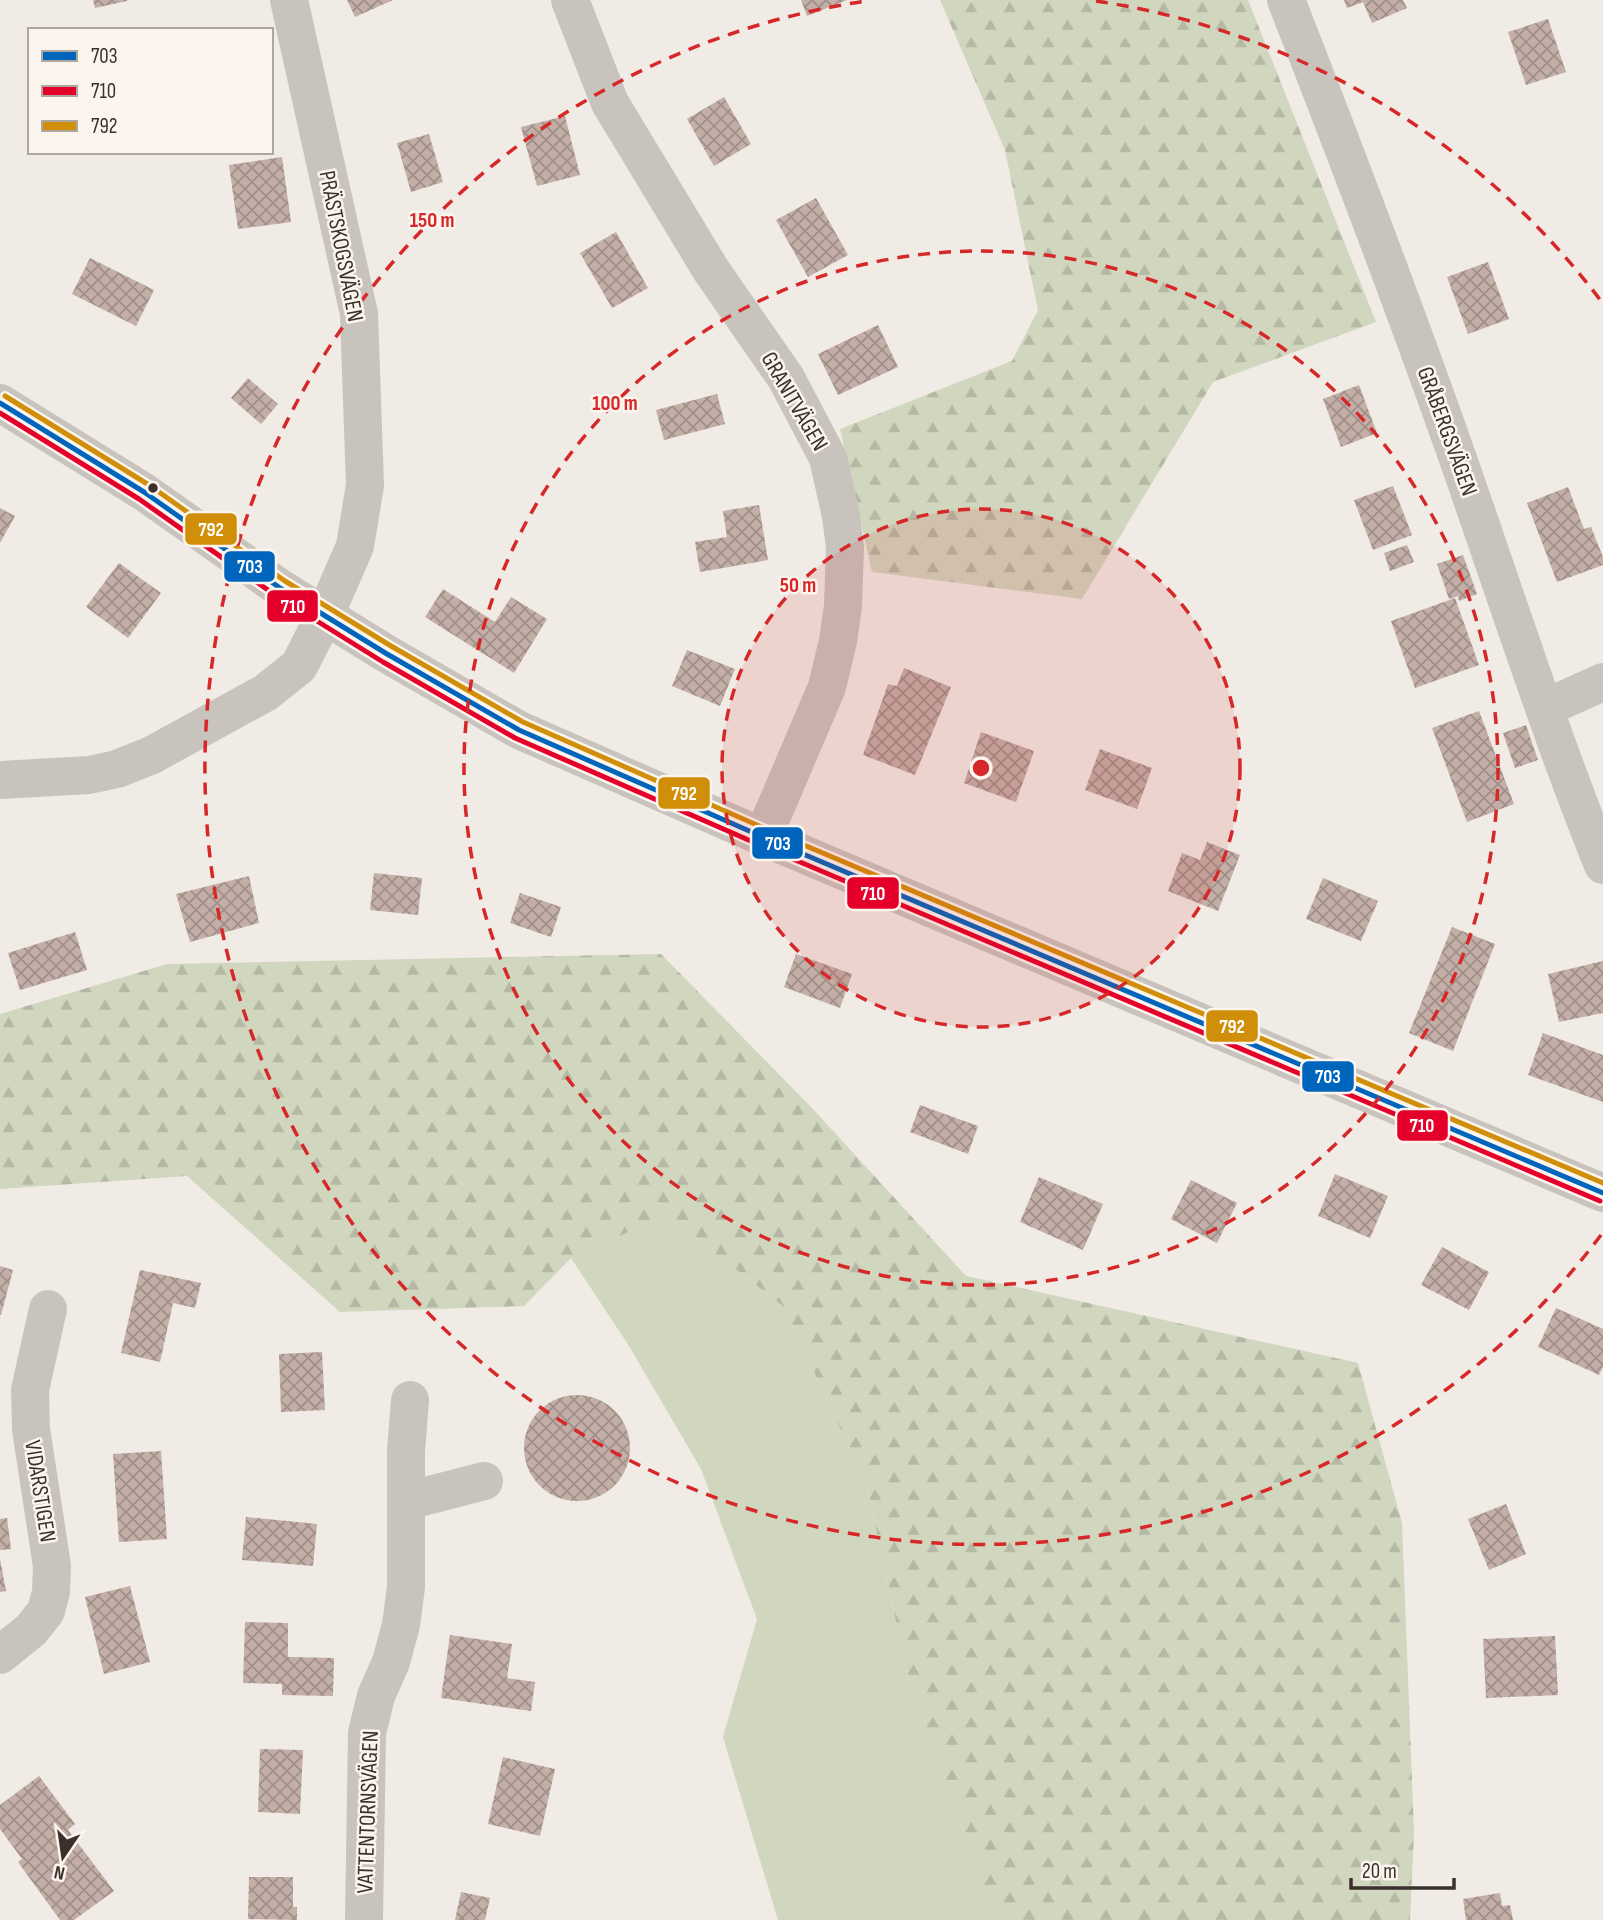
<svg xmlns="http://www.w3.org/2000/svg" width="1603" height="1920" viewBox="0 0 1603 1920" font-family="'Sofia Sans Condensed',sans-serif">
<style>
.green{fill:#d1d6bf}
.forest{fill:url(#forest-firs)}
.building{fill:url(#building-cross-hatch)}
.lines{fill:none;stroke-linecap:round;stroke-linejoin:round}
.minor{stroke:#c9c3be;stroke-width:38}
.bus-1-casing{stroke:#fbf5ee;stroke-width:10}
.bus-2-casing{stroke:#fbf5ee;stroke-width:10}
.bus-3-casing{stroke:#fbf5ee;stroke-width:10}
.bus-1{stroke:#0065bd;stroke-width:5}
.bus-2{stroke:#e4002b;stroke-width:5}
.bus-3{stroke:#d18e09;stroke-width:5}
.ring{fill:none;stroke:#d62828;stroke-width:3.5;stroke-dasharray:12 9}
.bus-dot{fill:#3b302b;stroke:#fbf5ee;stroke-width:2.5}
.labels{text-anchor:middle;stroke-width:5;stroke-linejoin:round;paint-order:stroke}
.street-label{font-size:23px;fill:#3b302b;stroke:#fbf5ee}
.centre{fill:#d62828;stroke:#fbf5ee;stroke-width:3.5}
.ring-label{font-size:21px;text-anchor:middle;font-weight:bold;fill:#d62828;stroke:#fbf5ee;stroke-width:5;stroke-linejoin:round;paint-order:stroke}
.line-badge{stroke:#fbf5ee;stroke-width:2.5}
.badge-label{font-size:19px;text-anchor:middle;font-weight:bold;fill:#fff}
</style>
<defs>
<pattern id="forest-firs" width="22" height="20" patternUnits="userSpaceOnUse" patternTransform="scale(1.75)"><rect width="22" height="20" fill="#d1d6bf"/><path d="M5 1l3.5 6h-7zM16 11l3.5 6h-7z" fill="#b4b8a4"/></pattern>
<pattern id="building-cross-hatch" width="8" height="8" patternUnits="userSpaceOnUse" patternTransform="scale(1.75)"><rect width="8" height="8" fill="#c3afa7"/><path d="M0 0l8 8M0 8l8-8" fill="none" stroke="#a08f88"/></pattern>
</defs>
<rect width="100%" height="100%" fill="#f0ebe5"/>
<path class="green" d="M666 1215 783 1306 866 1483 908 1677 996 1920H778L723 1737 757 1619 701 1469 629 1346 571 1258Z"/>
<path class="forest" d="M940 0H1248L1376 322 1213 382 1082 599 872 572 840 429 1012 361 1038 310 1005 150Z
M661 954 812 1108 966 1276 1358 1363 1402 1523 1414 1832 1410 1920H996L908 1677 866 1483 783 1306 666 1215 571 1258 524 1306 340 1312 187 1176 0 1189V1014L167 964Z"/>
<path class="building" d="M93 0H127V1L95 8Z
M347 0H393L355 17Z
M801 0H847L807 16Z
M1344 0H1403L1407 8 1372 23 1363 2 1347 8Z
M1548 19 1566 72 1526 85 1508 32Z
M724 97 751 144 714 166 687 119Z
M565 116 580 175 537 186 521 127Z
M429 134 443 182 411 192 397 143Z
M282 157 291 222 238 229 229 165Z
M816 198 848 255 808 277 776 220Z
M616 232 648 288 612 308 580 253Z
M90 258 154 290 136 326 72 294Z
M1488 262 1509 319 1468 334 1447 277Z
M878 325 898 367 838 395 818 354Z
M248 378 278 404 261 424 231 398Z
M1359 385 1377 433 1341 447 1323 399Z
M717 394 725 424 664 440 656 410Z
M1393 486 1412 535 1373 550 1354 500Z
M1568 487 1584 529 1591 527 1603 557V565L1557 582 1527 503Z
M759 505 768 560 700 572 695 542 727 537 723 511Z
M0 508 15 516 0 543Z
M1407 545 1414 562 1390 571 1384 553Z
M1463 555 1477 594 1459 601 1458 596 1449 599 1437 564Z
M119 563 161 593 128 638 86 607Z
M443 589 495 622 511 597 547 619 514 673 425 617Z
M1455 598 1479 665 1415 688 1391 621Z
M687 650 735 669 720 706 672 686Z
M904 668 951 687 915 775 863 755 888 684 897 686Z
M1479 711 1514 804 1467 822 1432 728Z
M1526 725 1538 760 1515 768 1503 733Z
M981 732 1034 751 1016 802 964 783Z
M1100 749 1152 768 1137 809 1085 790Z
M1207 842 1240 855 1218 911 1168 891 1182 853 1200 860Z
M374 873 422 878 418 915 370 910Z
M249 876 259 923 190 942 176 894Z
M1323 878 1378 901 1361 941 1306 919Z
M520 893 561 907 551 937 510 923Z
M1452 927 1495 944 1453 1051 1409 1033Z
M75 932 87 970 20 990 8 953Z
M796 954 852 974 840 1008 784 987Z
M1603 961V1013L1559 1022 1548 974Z
M1543 1033 1603 1055V1102L1528 1075Z
M920 1105 978 1126 968 1154 910 1132Z
M1335 1174 1388 1196 1370 1238 1318 1216Z
M1039 1177 1103 1204 1083 1250 1020 1222Z
M1191 1180 1237 1203 1217 1243 1171 1219Z
M1442 1247 1489 1272 1469 1310 1421 1285Z
M0 1266 13 1270 1 1315H0Z
M140 1270 201 1283 195 1308 173 1303 160 1362 121 1353Z
M1556 1308 1603 1329V1367L1599 1375 1538 1347Z
M322 1352 325 1410 281 1412 279 1354Z
M524 1448a53 53 0 1 1 106 0a53 53 0 1 1-106 0Z
M161 1451 167 1539 119 1542 113 1454Z
M1506 1504 1526 1554 1489 1570 1468 1519Z
M246 1517 317 1524 313 1566 242 1560Z
M7 1518 11 1549 0 1550V1519Z
M0 1559 6 1591 0 1592Z
M130 1586 150 1662 104 1674 85 1597Z
M245 1622 288 1623V1657L334 1658 333 1696 282 1695V1684L243 1683Z
M450 1635 512 1644 507 1678 535 1682 531 1711 441 1698Z
M1555 1636 1558 1695 1486 1698 1483 1639Z
M260 1749 303 1750 300 1814 258 1812Z
M503 1757 555 1769 540 1836 488 1824Z
M39 1776 75 1824 68 1830 114 1891 74 1920H60L18 1862 22 1859 0 1829V1805Z
M249 1877H293V1907H297V1920L248 1919Z
M461 1892 490 1898 485 1920H455Z
M1500 1893 1502 1906 1510 1905 1513 1920H1466L1463 1899Z"/>
<g class="lines">
<path class="minor" d="M570 0 610 103 711 270 786 378 828 458 841 516 845 547 843 606 838 641 827 687 763 837
M1286 0C1345 151 1403 303 1457 456 1505 593 1549 731 1603 865
M0 403 144 492 280 588 387 654 519 730 763 837 1603 1193
M1545 708 1603 682
M0 780 89 775 117 769 152 755 265 693 299 666 325 615 355 546 365 485 359 314 289 0
M407 1501 484 1481
M0 1655 31 1630 46 1611 51 1592 52 1566 31 1429 30 1390 48 1309
M364 1920 367 1733 376 1696 391 1662 401 1625 406 1587V1451L410 1400"/>
<defs>
<path id="bus-1" d="M0 403 144 492 280 588 387 654 519 730 763 837 1603 1193"/>
<path id="bus-2" d="M0 413 139 499 275 595 383 662 515 738 760 845 1600 1201"/>
<path id="bus-3" d="M5 396 149 485 285 581 391 646 523 722 766 829 1603 1183"/>
</defs>
<use href="#bus-1" class="bus-1-casing"/>
<use href="#bus-2" class="bus-2-casing"/>
<use href="#bus-3" class="bus-3-casing"/>
<use href="#bus-1" class="bus-1"/>
<use href="#bus-2" class="bus-2"/>
<use href="#bus-3" class="bus-3"/>
</g>
<circle cx="981" cy="768" r="259" fill="#d62828" fill-opacity=".12"/>
<g class="ring">
<circle cx="981" cy="768" r="259"/>
<circle cx="981" cy="768" r="517"/>
<path d="M1601 1235A776 776 0 1 1 866 1M1096 1A776 776 0 0 1 1601 301"/>
</g>
<circle class="bus-dot" cx="153" cy="488" r="6"/>
<g class="labels">
<g class="street-label">
<text transform="translate(342 246) rotate(79)" y="8">PRÄSTSKOGSVÄGEN</text>
<text transform="translate(795 401) rotate(60)" y="8">GRANITVÄGEN</text>
<text transform="translate(1448 431) rotate(70)" y="8">GRÅBERGSVÄGEN</text>
<text transform="translate(41 1491) rotate(81)" y="8">VIDARSTIGEN</text>
<text transform="translate(367 1812) rotate(-88)" y="8">VATTENTORNSVÄGEN</text>
</g>
</g>
<circle cx="981" cy="768" r="10" class="centre"/>
<g class="ring-label">
<text x="432" y="227">150 m</text>
<text x="615" y="410">100 m</text>
<text x="798" y="592">50 m</text>
</g>
<g class="line-badge">
<rect x="184" y="512" width="54" height="34" rx="7" fill="#d18e09"/>
<rect x="223" y="550" width="53" height="33" rx="7" fill="#0065bd"/>
<rect x="266" y="589" width="53" height="34" rx="7" fill="#e4002b"/>
<rect x="657" y="776" width="54" height="34" rx="7" fill="#d18e09"/>
<rect x="751" y="826" width="53" height="34" rx="7" fill="#0065bd"/>
<rect x="846" y="876" width="54" height="34" rx="7" fill="#e4002b"/>
<rect x="1205" y="1009" width="54" height="34" rx="7" fill="#d18e09"/>
<rect x="1301" y="1060" width="54" height="33" rx="7" fill="#0065bd"/>
<rect x="1396" y="1109" width="53" height="33" rx="7" fill="#e4002b"/>
</g>
<g class="badge-label">
<text x="211" y="536">792</text>
<text x="250" y="573">703</text>
<text x="293" y="613">710</text>
<text x="684" y="800">792</text>
<text x="778" y="850">703</text>
<text x="873" y="900">710</text>
<text x="1232" y="1033">792</text>
<text x="1328" y="1083">703</text>
<text x="1422" y="1132">710</text>
</g>
<rect x="28" y="28" width="245" height="126" fill="#fbf5ee" stroke="#aea6a0" stroke-width="2"/>
<rect x="42" y="51" width="35" height="10" fill="#0065bd" stroke="#aea6a0" stroke-width="2"/>
<text x="91" y="63" font-size="21" fill="#3b302b">703</text>
<rect x="42" y="86" width="35" height="10" fill="#e4002b" stroke="#aea6a0" stroke-width="2"/>
<text x="91" y="98" font-size="21" fill="#3b302b">710</text>
<rect x="42" y="121" width="35" height="10" fill="#d18e09" stroke="#aea6a0" stroke-width="2"/>
<text x="91" y="133" font-size="21" fill="#3b302b">792</text>
<g transform="translate(63 1857) rotate(193)" stroke="#fbf5ee" stroke-width="5" paint-order="stroke">
<path d="M0-5L12 26L0 18L-12 26Z" fill="#3b302b"/>
<text y="-10" font-size="19" font-weight="bold" text-anchor="middle" fill="#3b302b">N</text>
</g>
<path d="M1351 1878v10h103v-10" fill="none" stroke="#3b302b" stroke-width="3.5"/>
<text x="1362" y="1878" font-size="21" fill="#3b302b" stroke="#fbf5ee" stroke-width="5" paint-order="stroke">20 m</text>
</svg>
